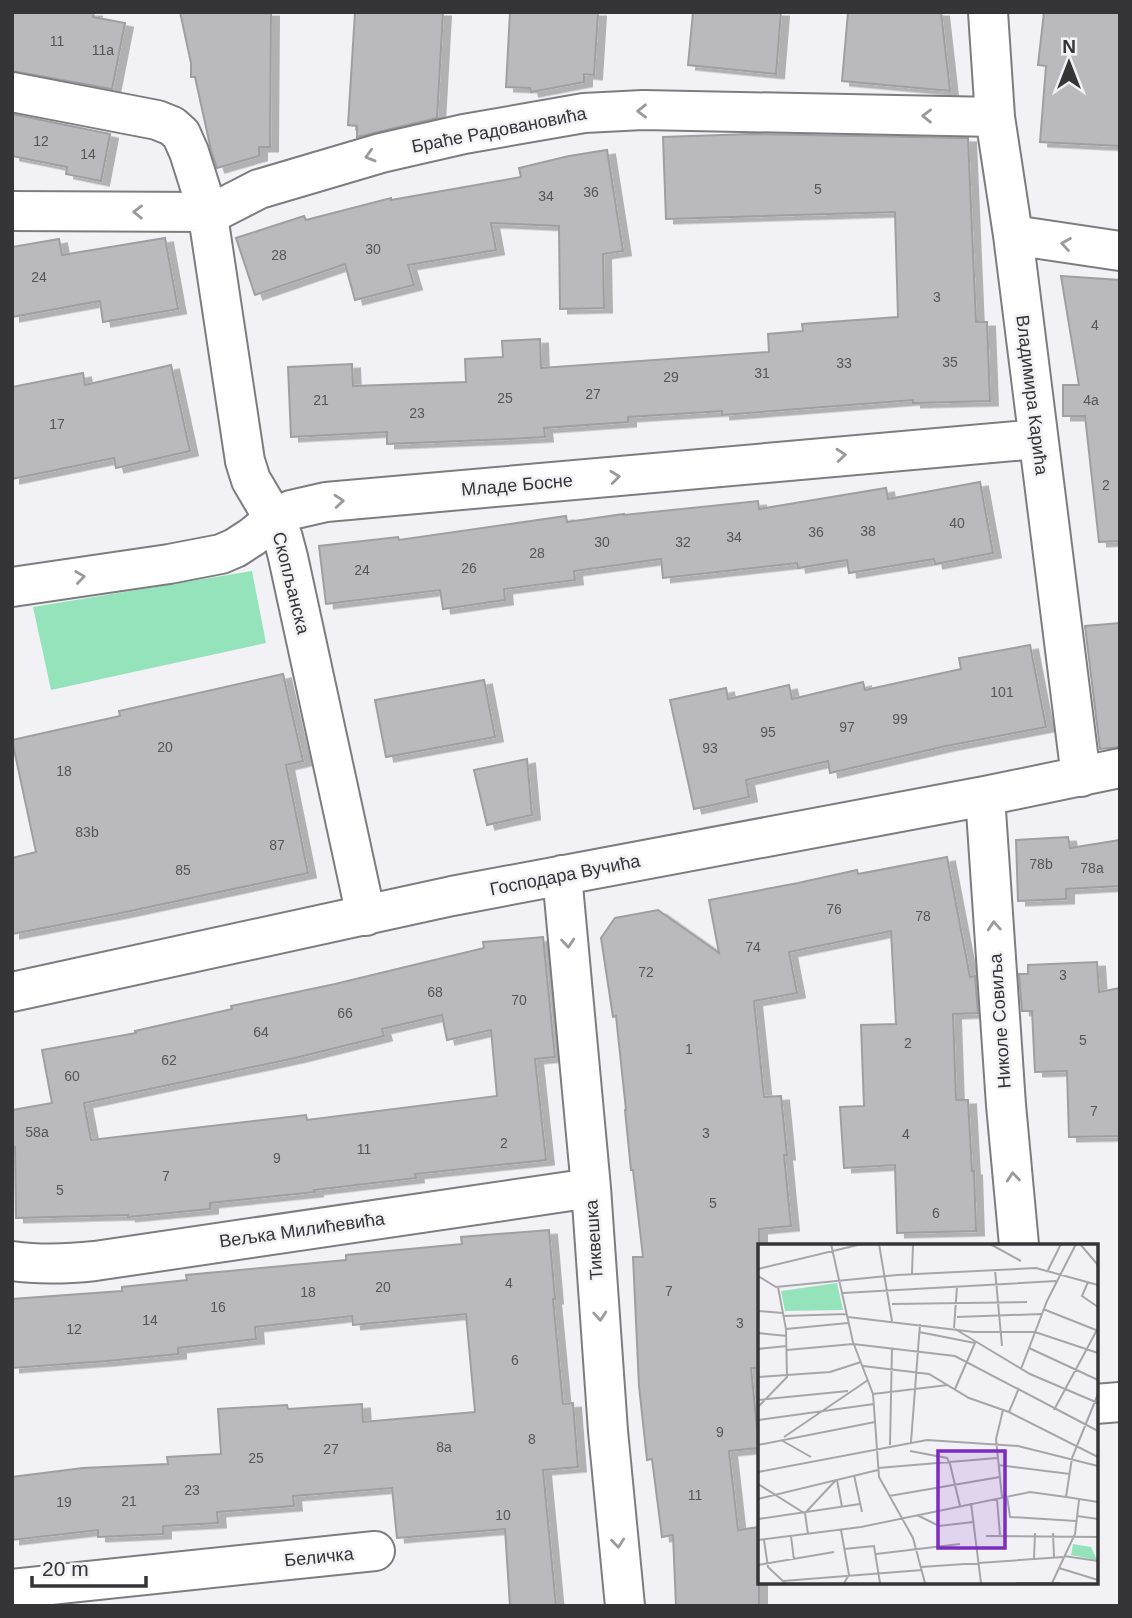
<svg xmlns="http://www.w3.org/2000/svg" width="1132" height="1618" viewBox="0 0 1132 1618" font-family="Arial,sans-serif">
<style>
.green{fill:#95e3ba}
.building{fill:#bab9bd;stroke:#9f9fa2;stroke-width:2;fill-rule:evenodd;filter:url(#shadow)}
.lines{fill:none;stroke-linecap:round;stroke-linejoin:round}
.minor-casing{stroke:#7c7d80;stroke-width:42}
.minor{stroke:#fff;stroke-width:38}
.oneway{stroke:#9a9a9b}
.labels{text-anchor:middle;stroke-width:5;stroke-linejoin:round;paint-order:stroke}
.number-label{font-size:14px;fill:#565658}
.street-label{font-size:18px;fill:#353537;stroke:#f2f2f6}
.inset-road{fill:none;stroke:#a6a6aa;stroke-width:2}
.view{fill:#7b2cbf;fill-opacity:0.15;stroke:#7b2cbf;stroke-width:3.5}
.inset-edge{fill:none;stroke:#353537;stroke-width:3.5}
</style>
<defs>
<filter id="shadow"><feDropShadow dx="8" dy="4.5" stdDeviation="0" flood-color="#0004"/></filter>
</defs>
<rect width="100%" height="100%" fill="#f2f2f6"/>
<path class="green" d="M252 571 266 643 51 690 33 607Z"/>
<path class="building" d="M12 12H94L93 17 125 23 112 89 12 71Z
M180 12H271L270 147H259V156L217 168 211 150 195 77H191V63Z
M355 12H443L437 118 357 137V126L348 125Z
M510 12H598L594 75 584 74V82L531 92 530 88 506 87Z
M693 12H781L776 74 688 65Z
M848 12H941L950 91 842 81Z
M1044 12H1120V146L1040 142 1046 66 1038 65Z
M12 114 110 134 101 181 66 174 67 167 12 156Z
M751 134 968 138 976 322H987L990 401 913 403V400L722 415V411L628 417V422L544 428 545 437 509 439 387 444V432L291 437 288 367 352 364 353 386 466 382 465 359 503 357 502 341 540 339 541 368 769 352 768 334 803 331 802 324 898 317 895 212 666 219 663 137Z
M607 150 623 251 603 254 604 308 560 309 559 226 491 223 496 250 408 265 414 285 355 300 345 264 255 295 236 238 304 216 306 220 391 198V200L521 177 519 168 569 156Z
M165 238 178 309 103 322 100 301 12 317V247L59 239 62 255Z
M1061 276 1120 280V541L1099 542 1085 416H1063V385H1079Z
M171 365 190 451 116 468 114 458 12 479V387L83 373 85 385Z
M980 482 993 553 935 564 934 559 849 573 847 560 798 568 797 563 663 578 661 559 574 571 575 580 504 589 505 600 443 609 440 590 326 604 319 546 398 537 399 540 566 516 567 522 624 514V515L758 501 759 509 886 488 888 499Z
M1120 623V747L1100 749 1085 626Z
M1030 645 1046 727 946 746 830 773 828 761 746 780 749 797 694 809 670 700 726 688 728 699 789 685 792 699 863 682 865 690 961 669 959 658Z
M283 674 303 761 286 765 308 873 121 913 12 934V858L36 852 12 740 120 716 119 711Z
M484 680 495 737 386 757 375 700Z
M527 759 532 815 487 825 474 770Z
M1068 837 1070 848 1120 840V886L1066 889V899L1018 901 1016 840Z
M947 857 970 977 975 976 978 1013 953 1014 956 1100H968L972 1171H974L976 1231 897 1233 895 1165 844 1168 840 1107 864 1106 861 1025 896 1024 891 931 789 952 797 993 754 1001 764 1097 781 1096 787 1155H784L791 1226 759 1229V1368H751L759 1448 729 1451 738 1530 759 1527V1606H676L673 1535 662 1537 652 1459 647 1460 639 1386 633 1257H643L633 1170H631L625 1110H626L616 1016 613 1017 601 938 615 918 658 910 719 953 709 900 798 883 857 870 858 874Z
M543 937 555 1057 535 1059 546 1160 415 1174 416 1178 314 1190 315 1192 210 1203V1209L128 1217V1215L16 1218 15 1147H12V1110L52 1103 42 1050 136 1033 135 1031 232 1009 231 1006 335 984 484 948 483 942ZM442 1015 447 1040 491 1030 497 1096 307 1120 306 1115 91 1140 84 1103 295 1058 384 1036 382 1029Z
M1097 962 1099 992 1120 988V1136L1069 1137 1067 1071 1035 1072 1032 1011H1022L1019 974H1028V965Z
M549 1230 555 1299H553L563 1404 573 1403 578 1467 543 1470 556 1606H510L505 1529 397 1538 392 1488 293 1496 294 1506 217 1512 218 1523 163 1526V1534L98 1537V1530L12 1540V1477L83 1468 168 1464 167 1457 221 1454 218 1409 287 1405 288 1409 362 1404 363 1422 475 1412 466 1314 353 1325 352 1316 255 1327 256 1339 178 1348V1354L107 1361 12 1368V1299L122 1291V1287L187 1280 186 1275 346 1260V1255L462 1244 461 1237Z"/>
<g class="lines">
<defs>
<path id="minor" d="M988 12 995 117 1013 235 1081 777
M12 92 157 120 172 126 181 134 189 152 201 190 210 229 245 461 251 480 274 519 283 538 288 557 366 916
M12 211 206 212 220 209 259 189 381 153 464 134 584 113 643 110 995 117
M1013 235 1120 251
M12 587 169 564 221 554 235 548 252 537 274 519 291 510 326 502 1038 439
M985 796 1006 1105 1019 1245
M562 875 591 1188 608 1431 625 1606
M12 992 452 896 985 796 1120 768
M12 1261C40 1265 67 1264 95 1261L591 1188
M1095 1404 1120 1402
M12 1589 375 1551"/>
</defs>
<use href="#minor" class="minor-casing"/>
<use href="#minor" class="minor"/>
</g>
<defs><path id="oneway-chevron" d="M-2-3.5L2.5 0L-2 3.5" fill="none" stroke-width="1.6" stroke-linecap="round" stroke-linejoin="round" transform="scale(1.75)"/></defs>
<g class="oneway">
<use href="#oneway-chevron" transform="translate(642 111) rotate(179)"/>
<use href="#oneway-chevron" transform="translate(927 116) rotate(-179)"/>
<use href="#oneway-chevron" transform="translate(370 156) rotate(164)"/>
<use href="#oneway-chevron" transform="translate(138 212) rotate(-179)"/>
<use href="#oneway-chevron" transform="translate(1066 244) rotate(-171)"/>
<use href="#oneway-chevron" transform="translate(841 455) rotate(-5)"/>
<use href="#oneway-chevron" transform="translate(615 477) rotate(-6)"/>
<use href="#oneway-chevron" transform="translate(339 501) rotate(-5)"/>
<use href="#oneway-chevron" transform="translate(80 577) rotate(-8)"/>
<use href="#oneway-chevron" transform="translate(994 926) rotate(-94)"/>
<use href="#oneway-chevron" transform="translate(568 943) rotate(85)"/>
<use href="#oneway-chevron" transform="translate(1013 1177) rotate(-95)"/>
<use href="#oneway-chevron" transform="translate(600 1316) rotate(86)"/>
<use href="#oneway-chevron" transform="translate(618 1543) rotate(84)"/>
</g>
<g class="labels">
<g class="number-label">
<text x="57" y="46">11</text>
<text x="103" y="55">11a</text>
<text x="41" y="146">12</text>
<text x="88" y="159">14</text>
<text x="818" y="194">5</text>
<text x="591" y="197">36</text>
<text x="546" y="201">34</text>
<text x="373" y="254">30</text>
<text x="279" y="260">28</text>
<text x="39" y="282">24</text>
<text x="937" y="302">3</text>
<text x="1095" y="330">4</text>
<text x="950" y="367">35</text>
<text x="844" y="368">33</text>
<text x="762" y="378">31</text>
<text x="671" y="382">29</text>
<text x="593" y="399">27</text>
<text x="505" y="403">25</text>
<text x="321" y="405">21</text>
<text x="1091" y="405">4a</text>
<text x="417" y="418">23</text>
<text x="57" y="429">17</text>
<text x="1106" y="490">2</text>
<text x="957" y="528">40</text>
<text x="868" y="536">38</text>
<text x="816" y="537">36</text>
<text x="734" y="542">34</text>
<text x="602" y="547">30</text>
<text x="683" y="547">32</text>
<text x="537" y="558">28</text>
<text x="469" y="573">26</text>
<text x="362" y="575">24</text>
<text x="1002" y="697">101</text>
<text x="900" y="724">99</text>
<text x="847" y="732">97</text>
<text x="768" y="737">95</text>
<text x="165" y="752">20</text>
<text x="710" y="753">93</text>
<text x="64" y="776">18</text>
<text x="87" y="837">83b</text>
<text x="277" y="850">87</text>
<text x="1041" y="869">78b</text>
<text x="1092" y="873">78a</text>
<text x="183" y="875">85</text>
<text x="834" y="914">76</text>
<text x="923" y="921">78</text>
<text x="753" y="952">74</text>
<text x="646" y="977">72</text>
<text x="1063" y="980">3</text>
<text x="435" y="997">68</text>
<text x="519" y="1005">70</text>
<text x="345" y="1018">66</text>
<text x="261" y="1037">64</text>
<text x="1083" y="1045">5</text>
<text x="908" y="1048">2</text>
<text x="689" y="1054">1</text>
<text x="169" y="1065">62</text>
<text x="72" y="1081">60</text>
<text x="1094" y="1116">7</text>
<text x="37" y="1137">58a</text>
<text x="706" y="1138">3</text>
<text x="906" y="1139">4</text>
<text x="504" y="1148">2</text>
<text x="364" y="1154">11</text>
<text x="277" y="1163">9</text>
<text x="166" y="1181">7</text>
<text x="60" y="1195">5</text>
<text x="713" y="1208">5</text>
<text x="936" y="1218">6</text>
<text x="509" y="1288">4</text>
<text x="383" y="1292">20</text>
<text x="669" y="1296">7</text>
<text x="308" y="1297">18</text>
<text x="218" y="1312">16</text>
<text x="150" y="1325">14</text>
<text x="740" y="1328">3</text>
<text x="74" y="1334">12</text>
<text x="515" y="1365">6</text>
<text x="720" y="1437">9</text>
<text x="532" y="1444">8</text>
<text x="444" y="1452">8a</text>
<text x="331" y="1454">27</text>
<text x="256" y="1463">25</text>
<text x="192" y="1495">23</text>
<text x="695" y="1500">11</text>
<text x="129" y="1506">21</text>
<text x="64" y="1507">19</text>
<text x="503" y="1520">10</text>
</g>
<g class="street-label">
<text transform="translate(499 130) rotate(-11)" y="6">Браће Радовановића</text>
<text transform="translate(1032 395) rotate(83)" y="6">Владимира Карића</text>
<text transform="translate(517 485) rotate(-5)" y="6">Младе Босне</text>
<text transform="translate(291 583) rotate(76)" y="6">Скопљанска</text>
<text transform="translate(565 875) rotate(-11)" y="6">Господара Вучића</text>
<text transform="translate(1000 1021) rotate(-94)" y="6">Николе Совиља</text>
<text transform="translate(302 1230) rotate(-8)" y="6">Вељка Милићевића</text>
<text transform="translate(594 1240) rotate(-94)" y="6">Тиквешка</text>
<text transform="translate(319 1557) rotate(-6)" y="6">Беличка</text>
</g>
</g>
<g transform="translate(758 1244)">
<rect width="340" height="340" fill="#f2f2f6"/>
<path d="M79 39 85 66 27 67 23 47ZM315 300 333 303 339 316 313 311Z" fill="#95e3ba"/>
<path class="inset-road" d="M73 0 95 98 115 150 121 233 155 294 167 339M121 0 134 77M232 0 263 17M322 0 340 21M0 25 104 0M237 26 244 102M290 26 303 0M154 30 155 0M0 32 18 43 139 31 278 24 340 41M330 38 324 52 340 63M85 49 298 37M134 60 269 58M285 65 338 86M0 67 25 69M26 72 88 70M90 73 216 88H277L340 109M199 73 283 70M196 84 199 43M28 85 90 79M197 85 272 130 340 159M161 88 217 99 197 145M0 89 29 92M271 104 340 136M0 105 29 102M29 106 95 100 197 112 340 187M105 122 171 130 211 154 251 168 340 213M263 125 289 57 318 0M0 133 72 128 103 118M115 150 190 141M0 156 90 147M0 163 29 133 28 85 20 43M296 166 340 84M251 168 261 144M0 176 116 160M26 193 110 136M23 196 53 213M153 198 162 80M0 201 117 178M132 201 134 104M152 207 189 214 192 220M314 214 340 150M314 214 308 253 340 258M192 220 202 262M240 221 312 230M120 224 239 214M0 228 169 196 260 202 340 222M96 231 104 268M79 236 84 263M0 240 46 269M131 252 242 233M249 252 252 273 318 277M244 253 238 195 245 166M0 255 120 226M239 255 242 291M213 259 223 339M48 268 78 236M47 269 50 290M159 271 181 282 215 278M319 272 340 275M0 275 102 260M83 286 91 331 86 339M295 289 296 313M33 292 36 316M228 292 340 293M0 296 103 283 272 248 308 253M6 296 10 323 27 339M86 305 116 302 122 339M118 310 202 300M306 312 340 317M276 314 277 289M0 321 76 308M163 323 305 313M301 324 340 336M25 337 164 326M258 339H302M294 339 317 290 321 256"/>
<path class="view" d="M180 207H247V304H180Z"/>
<rect width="340" height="340" class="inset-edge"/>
</g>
<rect width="1132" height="1618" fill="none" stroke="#353537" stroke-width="28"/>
<g transform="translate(1069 63)" stroke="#f2f2f6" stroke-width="5" paint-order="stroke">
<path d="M0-5L12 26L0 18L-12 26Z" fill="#353537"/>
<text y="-10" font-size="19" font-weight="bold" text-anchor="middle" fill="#353537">N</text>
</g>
<path d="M32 1576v10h114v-10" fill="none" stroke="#353537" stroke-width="3.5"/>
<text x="42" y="1576" font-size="21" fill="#353537" stroke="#f2f2f6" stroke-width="5" paint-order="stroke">20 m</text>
</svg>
